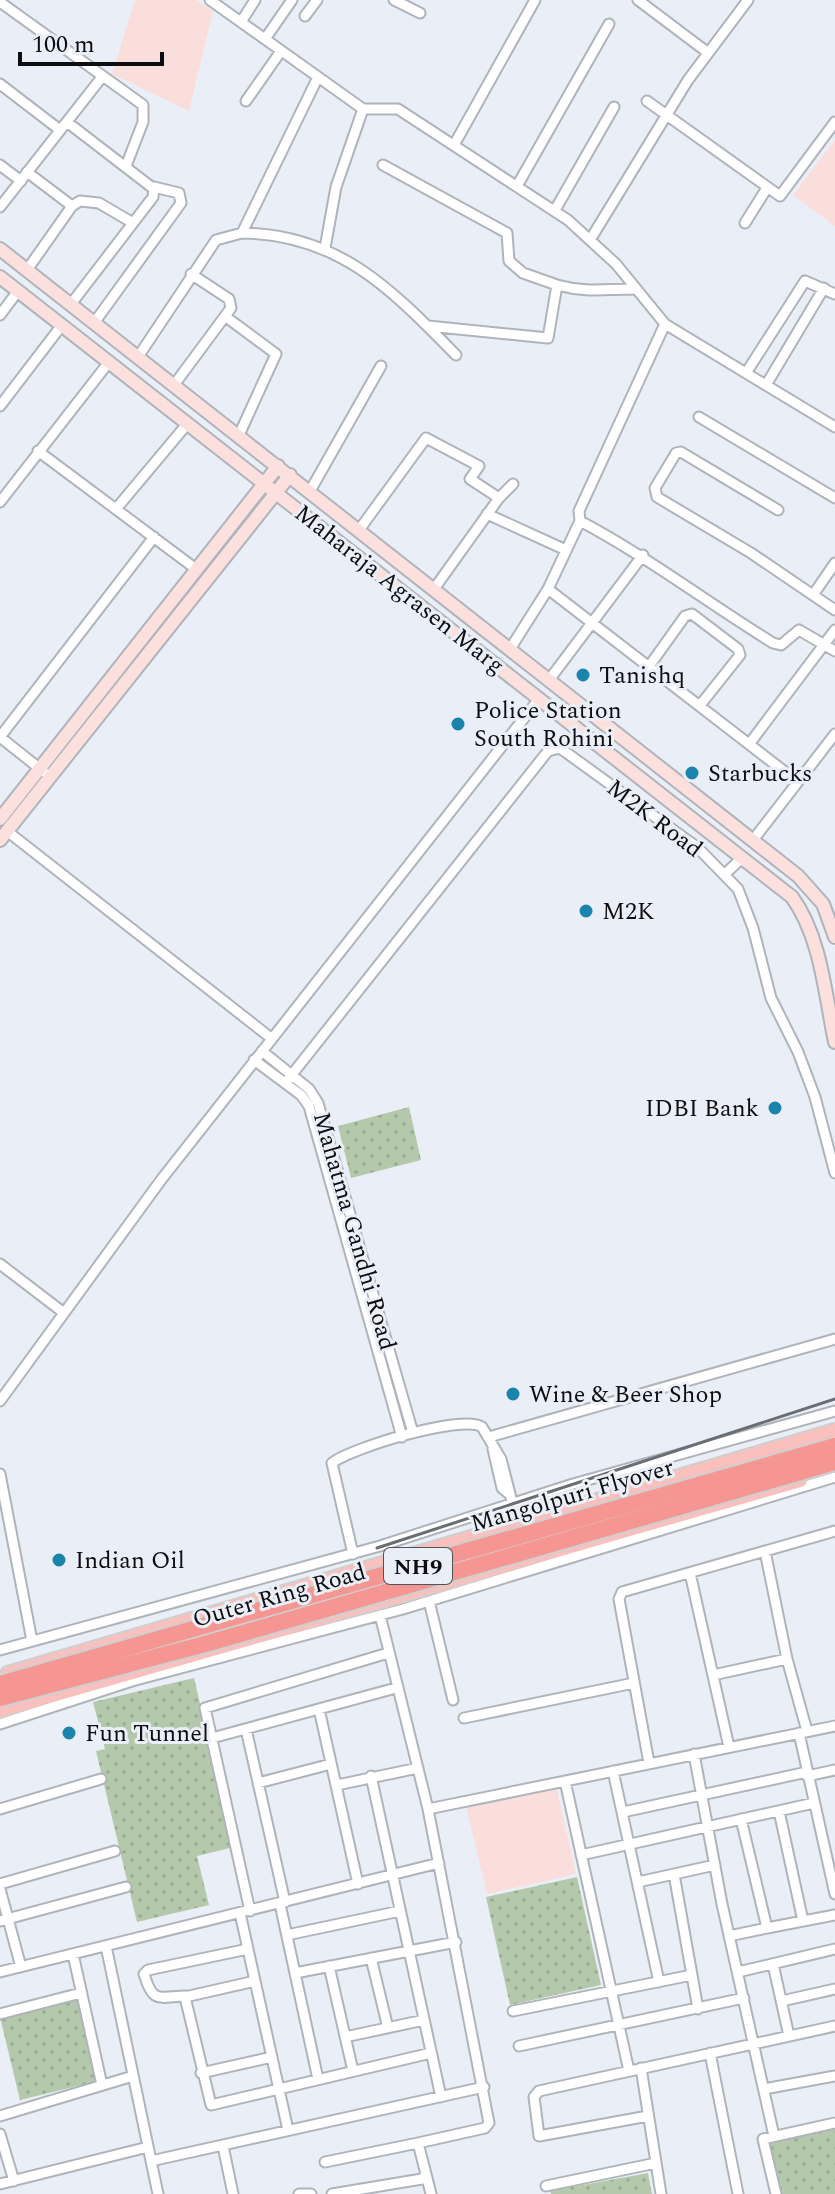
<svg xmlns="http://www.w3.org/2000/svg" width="835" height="2194" viewBox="0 0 835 2194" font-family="Spectral,serif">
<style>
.education{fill:#f9dedb}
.park{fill:url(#park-dots)}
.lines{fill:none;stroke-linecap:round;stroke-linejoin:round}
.street-casing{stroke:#afb4bb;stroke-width:13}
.secondary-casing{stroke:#afb4bb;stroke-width:16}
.primary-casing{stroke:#cfcfcf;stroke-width:18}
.street{stroke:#fff;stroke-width:9}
.secondary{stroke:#fce0de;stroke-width:12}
.primary{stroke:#fac0be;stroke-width:14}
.rail{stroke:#6a6d72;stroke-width:3}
.highway-bridge-casing{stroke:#cfcfcf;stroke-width:20;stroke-linecap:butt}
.highway-bridge{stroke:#f69692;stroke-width:16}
.poi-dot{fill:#1a84ad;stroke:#eaeff7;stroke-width:3}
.labels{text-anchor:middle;stroke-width:6;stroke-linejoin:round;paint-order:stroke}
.shield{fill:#eaeff7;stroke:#4f5256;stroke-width:2}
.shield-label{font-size:22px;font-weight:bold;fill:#0d0e11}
.street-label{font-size:24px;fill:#0d0e11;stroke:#eaeff7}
.poi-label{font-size:24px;fill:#0d0e11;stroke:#eaeff7;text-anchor:start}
</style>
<defs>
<pattern id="park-dots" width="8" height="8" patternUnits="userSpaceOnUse" patternTransform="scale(2)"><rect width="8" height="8" fill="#b4c9ac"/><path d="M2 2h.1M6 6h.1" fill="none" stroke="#9aab93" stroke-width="1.8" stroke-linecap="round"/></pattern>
</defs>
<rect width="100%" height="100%" fill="#eaeff7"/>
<path class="education" d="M135 0H196L213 11 189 111 112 74Z
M835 140V226L793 195Z
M556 1786 576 1874 487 1894 466 1807Z"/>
<path class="park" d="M409 1107 421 1160 351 1178 338 1126Z
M194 1678 234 1847 197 1856 209 1905 137 1922 96 1751 105 1749 93 1702Z
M577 1877 601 1985 510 2005 486 1897Z
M79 1999 98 2081 20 2100 0 2017Z
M835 2129V2194H779L768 2142Z
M648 2173 652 2194H551L550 2191Z"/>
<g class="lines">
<defs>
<path id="street" d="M210 0 363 109H398L568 220 616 264 665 324 835 427
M394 0 420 13
M638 0 707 52
M0 2 143 105V122L126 166
M305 16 317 0
M241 22 255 0
M265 39 292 0
M0 84 60 130
M246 101 281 51
M647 101 780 196 835 122
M67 122 154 189 153 197 71 304
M454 145 535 0
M0 165 21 181
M383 165 507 233 509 261 523 273 557 285
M27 172 72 206
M517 186 609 24
M0 207 102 77
M555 210 614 107
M745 223 767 188
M242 233C339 234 392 290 456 355
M590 240 688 80 748 0
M325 248 336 187 363 109
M27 270 72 206 80 201 99 203 133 223
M0 315 18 291
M226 317 276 354 239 435
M94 323 181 203 179 193 154 187
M428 326 548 338 557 285C587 293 604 289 635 289
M138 357 216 240 242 233 318 77
M746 373 805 281 835 294
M174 385 231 308 229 299 191 274
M766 385 824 288
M0 406 62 325
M699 417 835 498
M38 451 196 569
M310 491 381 366
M0 502 109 362
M116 509 188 423
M778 510 681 452 676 453 655 488 657 497 751 553 835 610
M487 514 566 550
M580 521C648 557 708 603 773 643L781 645 799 630 835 651
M359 530 426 438 479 466 470 479 499 498
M434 589 499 498 513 484
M548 589 798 782
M813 595 835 563
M510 649 548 589 580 521 579 511 665 324
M650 665 685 616 692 614 738 649 740 655 701 704
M549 680 643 555
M0 737 154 537
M0 737 44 772
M750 743 835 630
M7 831 271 1038
M753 840 835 734
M726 873 742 858
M262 1051 309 1089 318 1103 413 1433
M254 1060 301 1095 309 1106 402 1437
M286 1082 548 751 560 748 698 848 738 889 753 928 771 998 798 1052 815 1097 835 1173
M0 1264 64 1313
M0 1401 161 1180 539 699
M489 1437 835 1339
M493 1449 502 1488 508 1493
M0 1474 32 1641
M353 1554 332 1463C351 1448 462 1414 482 1427L501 1459 518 1525
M690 1573 729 1747
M429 1601 453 1700
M0 1650 380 1546 573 1484 835 1411
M787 1659 807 1731
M713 1675 787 1659 765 1551
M319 1709 358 1884
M464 1718 634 1683
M0 1724 132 1681 403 1609 835 1477
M246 1729 285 1902
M799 1733 835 1894
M212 1738 396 1688
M694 1754 722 1904 774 2136
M649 1763 619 1599 622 1592 835 1531
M613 1771 659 1982
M371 1776 441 2097
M807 1776 835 1770
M565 1781 629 2071
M258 1783 331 1764
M337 1785 418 1768
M0 1809 101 1779
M428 1809 835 1726
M779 1811 803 1921
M623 1812 807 1772
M581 1855 814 1803
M674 1874 698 2009
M638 1882 715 1865
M0 1884 115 1851
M0 1889 21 1967
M280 1904 318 2079
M250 1911 205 1708 388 1653
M240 1913 288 2130
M0 1921 126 1887
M767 1928 835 1915
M287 1935 400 1911
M729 1936 767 1928 741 1819
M106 1946 158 2194
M73 1954 102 2085
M371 1958 388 2028
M773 1964 789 2036
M329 1966 353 2071
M0 1972 439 1863
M738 1972 835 1949
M295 1973 456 1942
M255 1981 185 1997 211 2105 431 2053
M186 1996C158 1997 153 2004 144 1974L148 1970 248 1949
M782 2001 835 1989
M513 2011 692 1975
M0 2014 81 1993
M345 2037 424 2020
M519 2046 744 1998
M710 2053 738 2194
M641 2068 661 2194
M201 2073 272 2057
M764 2089 835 2076
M0 2116 133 2076
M648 2116 539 2136 534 2097 539 2091 835 2026
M0 2134 14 2181
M223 2146 233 2194
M151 2161 484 2087
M325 2162 418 2143
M426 2174 431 2194
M0 2184 148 2147
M546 2186 656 2163
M299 2194H311
M332 2194 422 2179 426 2174 418 2143 485 2128 489 2123 428 1809 380 1615
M776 2194 763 2139 835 2123"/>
<path id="secondary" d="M0 249 798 876 823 904 835 937
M0 277 792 897C821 937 825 994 835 1042
M0 819 278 466
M0 840 290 475"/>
<path id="primary" d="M8 1674 835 1431
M0 1710 800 1480"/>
</defs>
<use href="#street" class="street-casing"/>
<use href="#secondary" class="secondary-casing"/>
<use href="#primary" class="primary-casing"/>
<use href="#street" class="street"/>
<use href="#secondary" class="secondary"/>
<use href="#primary" class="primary"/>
<path class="rail" d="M377 1548 835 1399"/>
<defs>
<path id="highway-bridge" d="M0 1684 835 1446
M0 1698 209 1643 835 1462"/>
</defs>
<use href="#highway-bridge" class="highway-bridge-casing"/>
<use href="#highway-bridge" class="highway-bridge"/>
</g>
<g class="poi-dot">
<circle cx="583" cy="675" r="8"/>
<circle cx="458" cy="724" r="8"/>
<circle cx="692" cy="773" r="8"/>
<circle cx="586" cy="911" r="8"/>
<circle cx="775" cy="1108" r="8"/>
<circle cx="513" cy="1394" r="8"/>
<circle cx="59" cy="1560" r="8"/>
<circle cx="69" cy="1733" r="8"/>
</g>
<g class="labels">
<rect class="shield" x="384" y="1548" width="68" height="36" rx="6"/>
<g class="shield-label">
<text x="418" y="1574">NH9</text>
</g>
<g class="street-label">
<text transform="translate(400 589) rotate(38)" y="8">Maharaja Agrasen Marg</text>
<text transform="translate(655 818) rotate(37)" y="8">M2K Road</text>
<text transform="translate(355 1231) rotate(74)" y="8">Mahatma Gandhi Road</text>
<text transform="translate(572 1495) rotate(-16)" y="8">Mangolpuri Flyover</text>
<text transform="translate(279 1595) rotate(-16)" y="8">Outer Ring Road</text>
</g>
<g class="poi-label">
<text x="599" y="683">Tanishq</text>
<text x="474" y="718">Police Station<tspan x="474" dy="28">South Rohini</tspan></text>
<text x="708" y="781">Starbucks</text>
<text x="602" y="919">M2K</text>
<text x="759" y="1116" text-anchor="end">IDBI Bank</text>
<text x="529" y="1402">Wine &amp; Beer Shop</text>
<text x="75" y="1568">Indian Oil</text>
<text x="85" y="1741">Fun Tunnel</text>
</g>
</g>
<path d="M20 52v12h142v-12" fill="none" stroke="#0d0e11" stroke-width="4"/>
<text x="32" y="52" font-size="24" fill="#0d0e11" stroke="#eaeff7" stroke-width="6" paint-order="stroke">100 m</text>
</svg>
